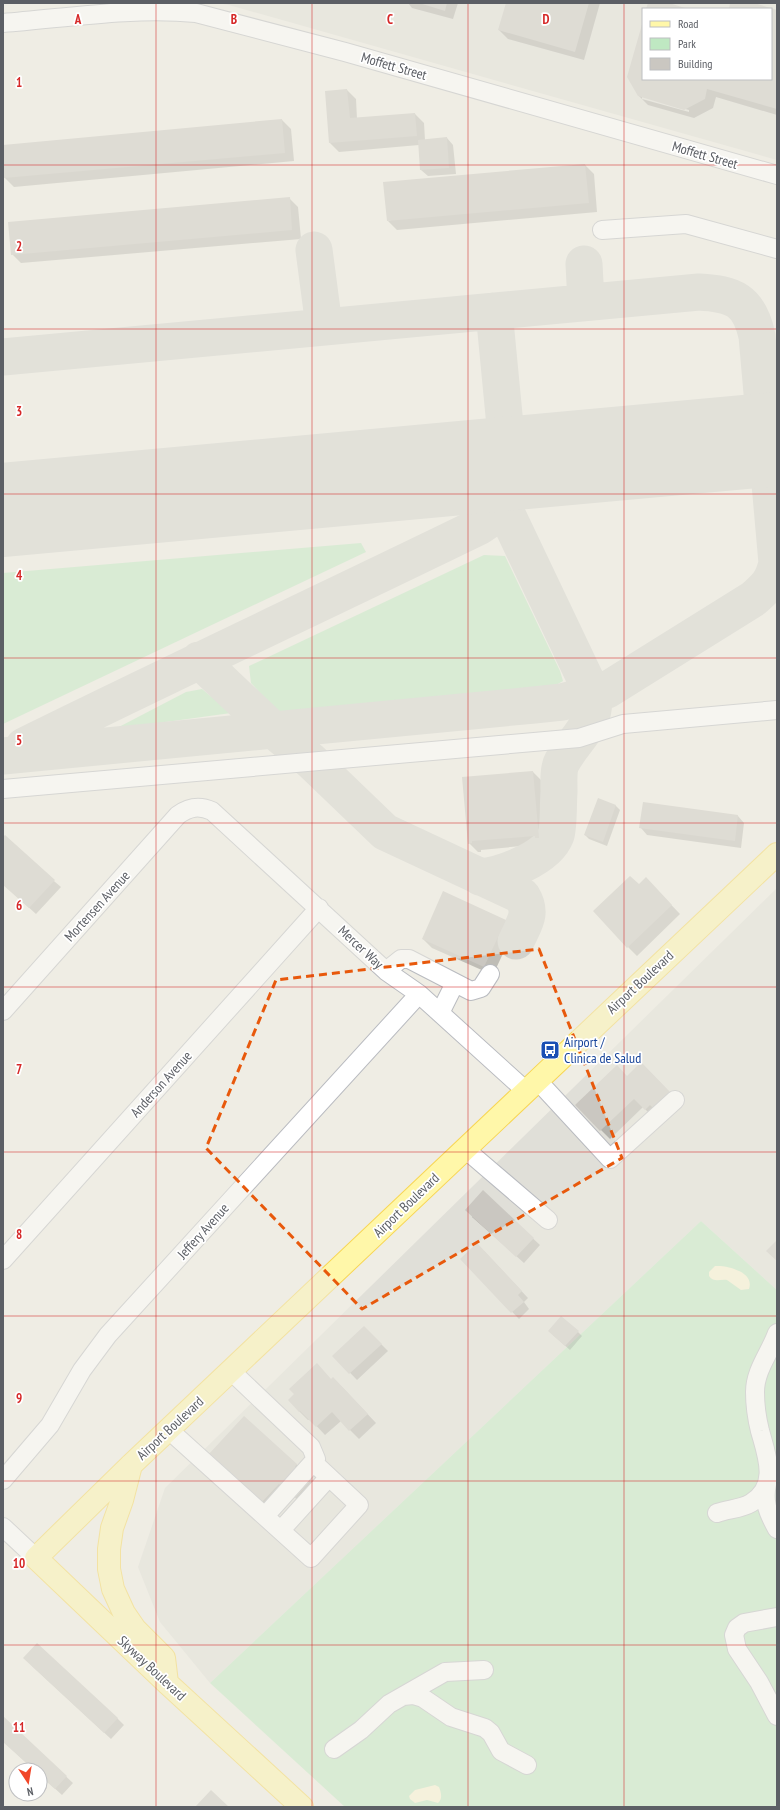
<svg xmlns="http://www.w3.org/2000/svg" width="780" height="1810" viewBox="0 0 780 1810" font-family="'PT Sans Narrow',sans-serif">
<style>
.industrial{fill:#e0dfd8;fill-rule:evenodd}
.green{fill:#bfe8c2}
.sand{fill:#fcf5d2}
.shadow{fill:#0003;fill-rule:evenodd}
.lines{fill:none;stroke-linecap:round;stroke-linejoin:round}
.taxiway{stroke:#d2d2cd;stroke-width:37}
.runway{stroke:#d2d2cd;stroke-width:94}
.building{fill:#cac7c1}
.minor-casing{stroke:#b9bbc0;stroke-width:20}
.major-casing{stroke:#f8d654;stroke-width:24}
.minor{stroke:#fff;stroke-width:18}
.major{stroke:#fff7a9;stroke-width:22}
.marked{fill:none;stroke:#e8590c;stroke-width:3;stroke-dasharray:8 5;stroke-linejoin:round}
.grid{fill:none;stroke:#d62828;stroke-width:1;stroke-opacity:0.55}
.labels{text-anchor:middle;stroke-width:3.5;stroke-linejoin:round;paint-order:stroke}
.street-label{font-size:14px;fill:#5c5f65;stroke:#fff}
.transit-label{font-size:14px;fill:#164399;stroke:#fff;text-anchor:start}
.grid-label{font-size:13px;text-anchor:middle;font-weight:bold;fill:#d62828;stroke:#fff;stroke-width:3.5;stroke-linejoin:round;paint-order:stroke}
</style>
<rect width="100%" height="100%" fill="#efede4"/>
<path class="industrial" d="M216 3H777V160L229 5ZM643 9H771V79H643Z
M777 888V1290L701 1221 210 1683 160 1622 138 1567 165 1488Z"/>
<path class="green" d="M361 543 366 552 3 724V573Z
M484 555 505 556 560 671 563 681 551 688 278 712 251 683 249 666Z
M202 689 231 713 115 729 186 692Z
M701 1221 777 1290V1807H345L210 1683Z"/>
<path class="sand" d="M715 1266C727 1265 755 1272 749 1289L741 1290 727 1280C720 1279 714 1283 709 1276V1272Z
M435 1785 439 1787C441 1792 443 1799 438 1803L427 1800 415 1803 410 1799 409 1796 415 1790Z"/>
<path class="shadow" d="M408 3H458L453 19 412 8Z
M507 3H600L584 60 508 39 499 30Z
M731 3H750L777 11V115L716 97 713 108 694 118 648 105 639 96 643 23V79H771V9H730ZM642 96 689 110V112L642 99Z
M347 90 356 99 357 119 415 114 424 123 425 140 447 138 453 145 456 174 428 176 421 170 419 145 339 152 330 143Z
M282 120 291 129 294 161 14 187 5 178 3 146Z
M585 165 594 174 597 212 397 230 388 221Z
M289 198 298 207 301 239 21 263 12 254Z
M533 772 542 781 548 846 545 847 542 844 481 850V852H478L469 843Z
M598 800 616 806 620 810 607 846 589 839 585 835Z
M738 816 744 823 741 848 647 835 641 828Z
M3 838 61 887 36 914 3 884Z
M639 886 655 888 680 914 637 956 628 947Z
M505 921 514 930 493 975 432 948 423 939Z
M641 1063 678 1101 654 1118 643 1107 610 1139 576 1105 627 1077Z
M483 1192 540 1245 524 1263 472 1217Z
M484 1251 528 1298 524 1302 529 1309 519 1319 462 1259Z
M578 1332 582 1336 570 1350 553 1335Z
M371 1334 388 1351 357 1380 334 1356Z
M331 1380 342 1387 376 1423 359 1439 341 1421 325 1435 310 1419 308 1420 299 1411Z
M244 1417 297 1465 318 1491 304 1506 289 1492 272 1510 220 1463Z
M31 1665 117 1718 124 1725 111 1739Z
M3 1718 73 1783 62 1795 40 1775V1770H34L3 1741Z"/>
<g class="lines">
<path class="taxiway" d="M314 250 324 326
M584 264 586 302
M3 357 699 292C734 294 749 300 757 336L777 563C773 581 767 587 753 599L607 690 562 702 534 705 3 756
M199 660 272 729 311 761 385 832 522 896C533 914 524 923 516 941
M24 746C176 671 328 600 480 526 497 515 506 509 511 488L494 311
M480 877C502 875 547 859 556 835 559 826 558 803 559 792 559 784 558 769 562 762 574 739 598 724 593 695L504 508"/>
<path class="runway" d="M3 510 777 439"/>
</g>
<path class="building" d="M419 3H447L445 11Z
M506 3H589L575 52 498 30Z
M648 3H669L688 9H646Z
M730 3H754L777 10V109L707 89 705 99 684 110 638 96 627 77 643 21V79H771V9H729Z
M347 89 350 118 415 113 417 136 329 143 325 91Z
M282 119 285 153 4 178 3 145Z
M447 137 449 168 420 170 418 140Z
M585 164 589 203 387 221 383 182Z
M290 197 292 230 11 255 8 222Z
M533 771 539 838H535V836L472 841V843L468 844 462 777Z
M598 798 616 805 603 842 584 835Z
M643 802 738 815 735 841 639 828Z
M5 835 55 880 29 908 3 885V837Z
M630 876 639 884 646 877 672 905 627 948 593 911Z
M443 891 506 920 484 967 422 939Z
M641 1062 670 1092 653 1108 650 1105 645 1110 634 1099 600 1131 575 1105 617 1065 627 1076Z
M483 1190 534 1238 516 1257 465 1210Z
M777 1240V1261L766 1251Z
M477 1243 522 1291 518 1295 524 1302 511 1313 460 1259Z
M561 1316 579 1331 565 1346 548 1331Z
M364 1326 382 1344 349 1374 332 1356Z
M317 1363 331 1379 333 1377 368 1414 349 1431 332 1412 316 1427 300 1411 299 1412 288 1400 294 1394 289 1389Z
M244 1416 297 1464 295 1467 310 1481 295 1498 279 1484 262 1502 209 1454Z
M37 1643 118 1718 104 1733 23 1658Z
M3 1716 67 1776 55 1789 40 1776V1770H34L3 1742Z
M211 1790 229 1807H195Z"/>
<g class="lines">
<defs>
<path id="minor" d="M3 23C67 18 132 7 196 13L345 52 777 175
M602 230 686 224 777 249
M3 789 579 738 623 724 777 710
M386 971 401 959H409L471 991 481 988 490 974
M3 1011 178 815C189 807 199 805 212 811L386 971 419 994 526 1091
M440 1013 455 983
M537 1080 610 1159 675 1100
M465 1149 548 1220
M3 1260 319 908
M231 1371 311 1447 316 1459 265 1516
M169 1430 311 1558 359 1505 313 1462
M3 1480 50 1425 82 1370 108 1335 419 994
M767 1484C763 1502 768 1513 777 1529
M717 1513C728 1509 741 1509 751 1503 779 1486 767 1456 760 1431 757 1419 755 1405 755 1392 755 1370 770 1353 777 1333
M3 1527 36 1558
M281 1530 329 1477
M777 1617 744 1623 737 1628 734 1635 737 1649 759 1682 777 1716
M484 1670 445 1672 403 1696 413 1695 423 1698 451 1717 485 1728 491 1733 501 1751 527 1765
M334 1749 361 1730 389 1704 403 1696"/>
<path id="major" d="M131 1465 122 1500 112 1528 109 1549V1569L113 1589 124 1613 135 1629 164 1658 167 1683
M302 1807 167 1683 36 1558 131 1465 777 854"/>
</defs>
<use href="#minor" class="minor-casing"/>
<use href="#major" class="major-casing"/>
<use href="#minor" class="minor"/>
<use href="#major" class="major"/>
</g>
<path d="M0 0H780V1810H0ZM539 949 622 1158 362 1309 206 1148 276 980Z" fill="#efede4" fill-opacity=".55" fill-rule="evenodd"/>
<path class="marked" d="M539 949 622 1158 362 1309 206 1148 276 980Z"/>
<path class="grid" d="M156 3V1807M312 3V1807M468 3V1807M624 3V1807M3 165H777M3 329H777M3 494H777M3 658H777M3 823H777M3 987H777M3 1152H777M3 1316H777M3 1481H777M3 1645H777"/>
<defs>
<symbol id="bus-square" viewBox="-11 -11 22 22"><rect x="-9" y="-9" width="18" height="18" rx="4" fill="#1a4fb4" stroke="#fff"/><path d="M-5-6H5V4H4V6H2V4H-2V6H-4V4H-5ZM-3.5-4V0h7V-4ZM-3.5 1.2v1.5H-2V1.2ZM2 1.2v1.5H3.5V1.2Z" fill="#fff"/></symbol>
</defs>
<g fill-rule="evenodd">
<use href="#bus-square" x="539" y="1039" width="22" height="22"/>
</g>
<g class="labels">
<g class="street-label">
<text transform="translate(394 66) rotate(16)" y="5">Moffett Street</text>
<text transform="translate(705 155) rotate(16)" y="5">Moffett Street</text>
<text transform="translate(97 906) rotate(-48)" y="5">Mortensen Avenue</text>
<text transform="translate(361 947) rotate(43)" y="5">Mercer Way</text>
<text transform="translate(640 982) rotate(-43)" y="5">Airport Boulevard</text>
<text transform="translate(161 1084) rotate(-48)" y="5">Anderson Avenue</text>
<text transform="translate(406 1205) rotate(-44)" y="5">Airport Boulevard</text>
<text transform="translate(203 1231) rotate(-48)" y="5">Jeffery Avenue</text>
<text transform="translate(170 1428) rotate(-43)" y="5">Airport Boulevard</text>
<text transform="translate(152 1668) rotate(43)" y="5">Skyway Boulevard</text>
</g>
<g class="transit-label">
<text x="564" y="1047">Airport /<tspan x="564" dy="16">Clinica de Salud</tspan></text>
</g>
</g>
<g class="grid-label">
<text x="78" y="24">A</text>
<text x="234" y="24">B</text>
<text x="390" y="24">C</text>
<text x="546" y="24">D</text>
<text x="19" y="87">1</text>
<text x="19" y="251">2</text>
<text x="19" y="416">3</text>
<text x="19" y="580">4</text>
<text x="19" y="745">5</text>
<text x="19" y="910">6</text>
<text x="19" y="1074">7</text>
<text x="19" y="1239">8</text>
<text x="19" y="1403">9</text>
<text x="19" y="1568">10</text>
<text x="19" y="1732">11</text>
</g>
<rect width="780" height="1810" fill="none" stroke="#5c5f65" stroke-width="8"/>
<rect x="642" y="8" width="130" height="72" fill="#ffffff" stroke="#bebfc1"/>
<rect x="650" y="21" width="20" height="6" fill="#fff7a9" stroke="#bebfc1"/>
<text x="678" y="28" font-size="12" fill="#5c5f65">Road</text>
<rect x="650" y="38" width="20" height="12" fill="#bfe8c2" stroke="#bebfc1"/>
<text x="678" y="48" font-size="12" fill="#5c5f65">Park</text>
<rect x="650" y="58" width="20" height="12" fill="#cac7c1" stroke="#bebfc1"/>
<text x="678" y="68" font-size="12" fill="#5c5f65">Building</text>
<g transform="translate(28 1782) rotate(168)"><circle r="19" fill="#ffffff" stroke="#bebfc1"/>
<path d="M0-3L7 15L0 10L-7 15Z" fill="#f14628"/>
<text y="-6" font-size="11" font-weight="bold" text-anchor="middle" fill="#5c5f65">N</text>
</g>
</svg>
